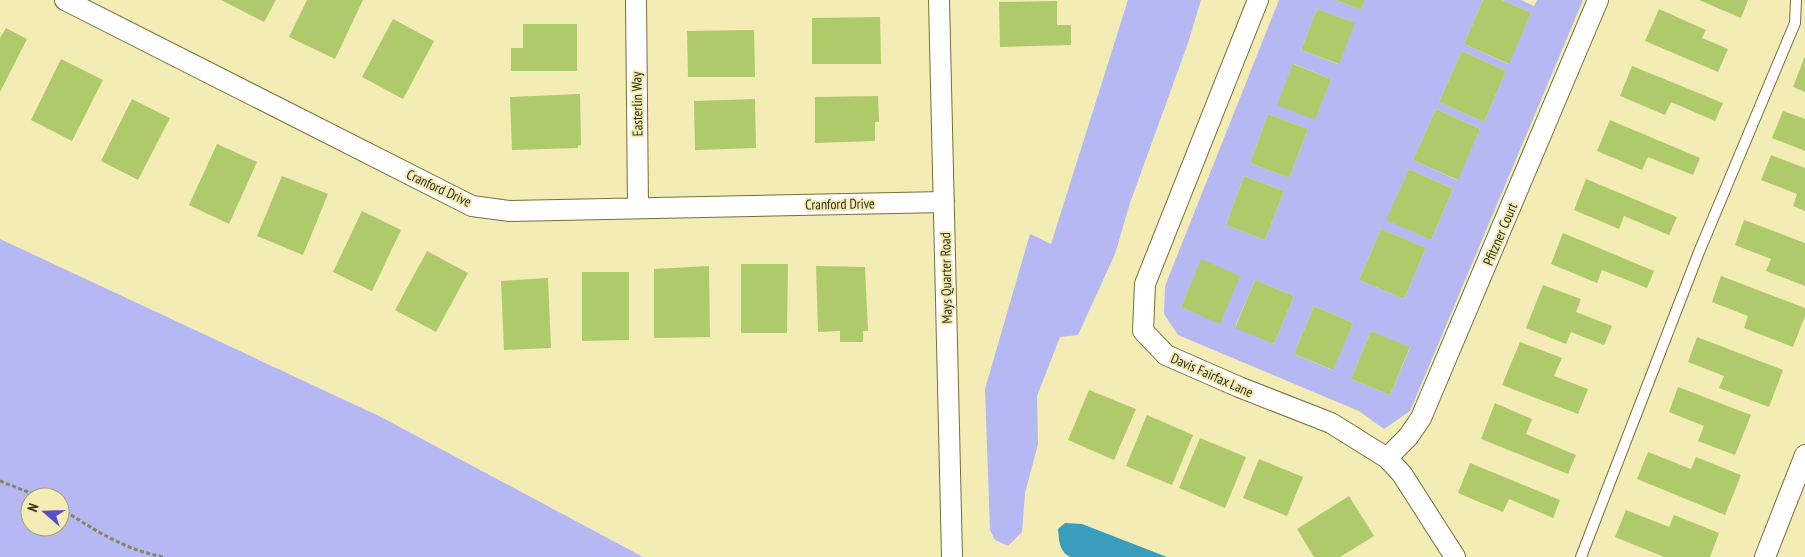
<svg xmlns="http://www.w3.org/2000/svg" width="1805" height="557" viewBox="0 0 1805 557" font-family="'PT Sans Narrow',sans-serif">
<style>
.green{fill:#b5b8f2;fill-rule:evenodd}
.water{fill:#399dbb}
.building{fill:#afca6a}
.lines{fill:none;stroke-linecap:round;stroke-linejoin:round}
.lane-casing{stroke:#766f3b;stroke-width:12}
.street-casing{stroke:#766f3b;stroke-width:22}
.path{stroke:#89845f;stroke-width:3;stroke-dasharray:4 2.5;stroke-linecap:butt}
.lane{stroke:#fff;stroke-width:10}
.street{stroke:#fff;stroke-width:20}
.labels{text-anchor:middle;stroke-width:4;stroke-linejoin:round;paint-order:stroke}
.street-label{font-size:14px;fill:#312e18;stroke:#f3ecb4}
</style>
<rect width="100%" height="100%" fill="#f3ecb4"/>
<path class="green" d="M1128 0H1201L1188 43 1130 203 1115 254 1078 335 1060 337 1037 396 1038 444 1025 493 1022 532 1008 546 995 540 990 530 985 389 1030 234 1051 244Z
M1279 0H1336L1361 10 1365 0H1483L1464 44 1508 64 1531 13 1502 0H1521L1534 6 1537 0H1583L1410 411 1384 429 1359 411 1178 335 1164 314 1165 286ZM1317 9 1354 23 1338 64 1301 50ZM1462 51 1506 71 1484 122 1439 102ZM1294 64 1331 79 1315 119 1278 105ZM1436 109 1480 129 1457 180 1413 160ZM1268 114 1308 129 1289 178 1250 163ZM1409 169 1453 189 1431 240 1387 220ZM1244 176 1284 191 1265 240 1226 225ZM1381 229 1426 248 1404 299 1359 280ZM1201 260 1220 323 1181 307ZM1255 280 1294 296 1274 344 1235 327ZM1314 306 1353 323 1332 370 1294 354ZM1371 331 1410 348 1390 395 1351 379Z
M0 239 381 417 643 557H0ZM30 497H60V527H30Z"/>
<path class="water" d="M1065 523 1082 524 1167 557H1070C1059 551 1059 540 1058 529Z"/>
<path class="building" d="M221 0H276L264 22Z
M307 0H363L335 59 289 37Z
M1336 0H1365L1361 10Z
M1483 0H1502L1531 13 1509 64 1464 44Z
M1699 0H1748L1741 18Z
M1057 1V25H1071V45L1000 47 999 2Z
M1317 9 1355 23 1339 64 1301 50Z
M1659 9 1706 30 1702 38 1728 49 1718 72 1645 41Z
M880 17 881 64H812V18Z
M393 19 434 41 403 99 362 77Z
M523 24H577V71H511V48H523Z
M6 28 27 39 0 92V38Z
M754 30 755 77H688L687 31Z
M1462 51 1506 71 1484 122 1439 102Z
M1805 56V92L1793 87Z
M61 59 103 80 72 141 31 120Z
M1293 64 1331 79 1315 120 1277 105Z
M1632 66 1723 103 1715 121 1671 102 1665 115 1620 96Z
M580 94 581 145 578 146V148L512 150 510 97Z
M878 96 879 122H875V141L815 143V97Z
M132 99 170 118 138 180 101 161Z
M755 99 756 148 695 150 694 101Z
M1436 109 1480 129 1458 180 1413 160Z
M1783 111 1805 119V151L1772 138Z
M1268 114 1308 129 1289 178 1250 163Z
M1610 120 1700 158 1693 175 1648 157 1642 170 1597 151Z
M217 144 257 162 229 224 189 205Z
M1771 155 1805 168V211L1793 206 1797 194 1761 180Z
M1409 169 1453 189 1431 240 1386 220Z
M282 176 328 194 303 255 257 236Z
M1244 176 1284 191 1265 240 1226 225Z
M1586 179 1677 217 1669 235 1624 216 1619 229 1574 210Z
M362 211 401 230 372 291 333 272Z
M1744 220 1805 243V286L1766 271 1771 259 1735 245Z
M1381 229 1426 248 1404 299 1359 280Z
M1563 233 1654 271 1647 288 1602 270 1597 283 1551 264Z
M427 251 468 273 436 332 395 310Z
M1201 259 1240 276 1220 324 1181 307Z
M741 264H788L787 333H741Z
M709 266 710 337 654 338V269Z
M816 266 865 267 868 331H863V342H840V331L818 332Z
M582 272H629V340L582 341Z
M1721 276 1805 308V316L1793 347 1744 328 1748 316 1712 302Z
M548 278 551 348 504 350 501 281Z
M1255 280 1294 296 1274 344 1235 328Z
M1543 285 1581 299 1576 312 1612 326 1604 345 1571 332 1566 344 1526 328Z
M1314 306 1353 323 1333 370 1294 354Z
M1371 331 1410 347 1390 395 1351 379Z
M1697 337 1783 370 1769 407 1719 388 1724 376 1688 362Z
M1520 342 1562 358 1554 376 1588 389 1578 414 1502 385Z
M1678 387 1751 415 1735 455 1698 441 1704 426 1669 412Z
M1089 390 1136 409 1114 460 1068 440Z
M1495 403 1532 419 1526 434 1576 455 1568 474 1481 439Z
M1147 415 1193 435 1172 485 1126 466Z
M1200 438 1246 457 1225 508 1179 488Z
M1648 452 1691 469 1696 457 1741 475 1725 515 1637 479Z
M1259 459 1303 477 1287 516 1243 498Z
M1470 463 1560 500 1553 518 1509 499 1503 512 1458 493Z
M1349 496 1374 536 1340 557H1314L1297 529Z
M1626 510 1669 527 1674 515 1719 533 1710 557H1664L1615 537Z"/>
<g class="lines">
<defs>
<path id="lane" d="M1581 557 1699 252 1795 23 1796 0"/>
<path id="street" d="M65 0 472 206 510 211 944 202
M636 0 638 207
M939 0 952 557
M1258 0 1145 284 1143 331 1166 355 1239 387 1331 423 1387 458 1402 474 1455 557
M1387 458 1408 437 1421 418 1598 0
M1765 557 1805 455"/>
</defs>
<use href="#lane" class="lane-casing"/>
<use href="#street" class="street-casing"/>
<path class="path" d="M0 481 41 497
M60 508C93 529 126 551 165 557"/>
<use href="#lane" class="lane"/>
<use href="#street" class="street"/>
</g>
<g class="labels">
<g class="street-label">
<text transform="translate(637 104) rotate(-91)" y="5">Easterlin Way</text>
<text transform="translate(439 188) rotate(25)" y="5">Cranford Drive</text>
<text transform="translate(840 204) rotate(-1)" y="5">Cranford Drive</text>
<text transform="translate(1500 234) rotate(-67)" y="5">Pfitzner Court</text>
<text transform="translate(946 278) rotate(-91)" y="5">Mays Quarter Road</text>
<text transform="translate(1212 375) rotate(24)" y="5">Davis Fairfax Lane</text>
</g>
</g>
<g transform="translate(45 512) rotate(290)"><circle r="24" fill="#f3ecb4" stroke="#a5a076"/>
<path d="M0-4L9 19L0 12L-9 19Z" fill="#5a4ec6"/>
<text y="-8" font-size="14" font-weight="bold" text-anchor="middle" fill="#312e18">N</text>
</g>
</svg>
